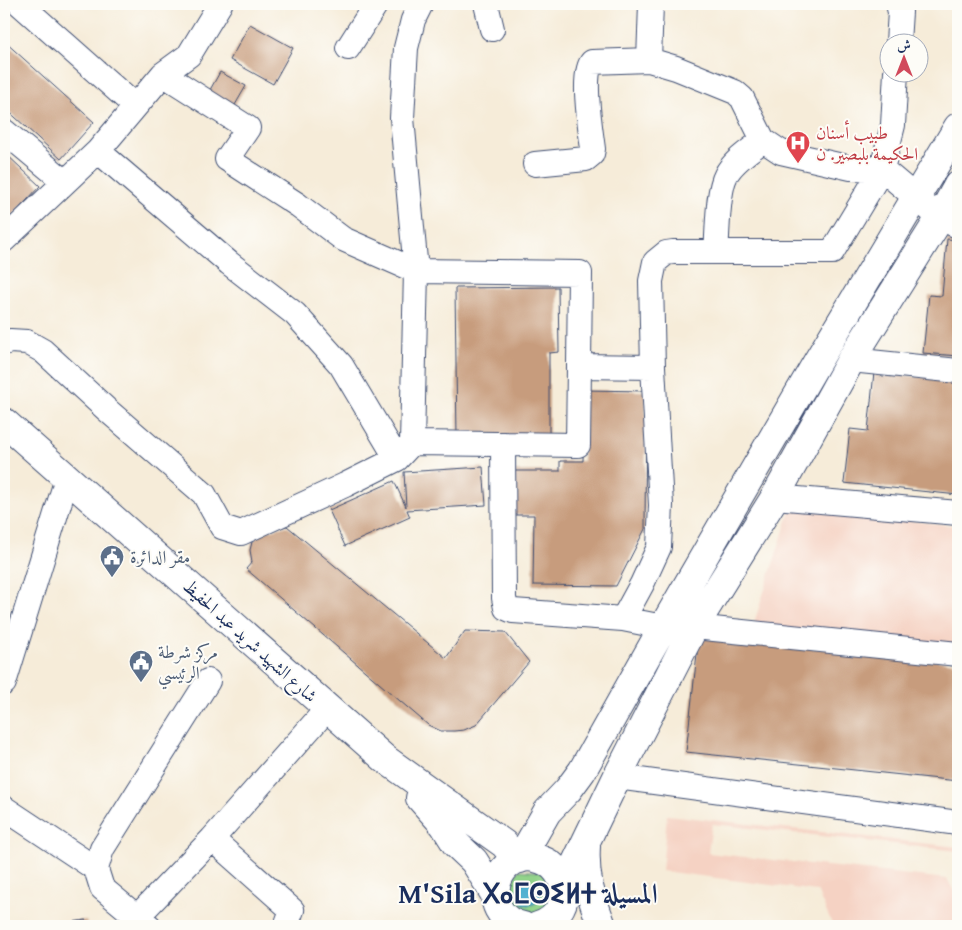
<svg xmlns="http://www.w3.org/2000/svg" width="962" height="930" viewBox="0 0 962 930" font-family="'Gentium Book Plus',Amiri,'Noto Sans Tifinagh',serif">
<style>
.built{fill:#f5d2c3}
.green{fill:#92d38a;stroke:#568174}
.water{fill:#51b1d0;stroke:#367097}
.building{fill:#c79c7d}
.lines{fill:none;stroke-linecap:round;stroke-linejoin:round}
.minor-casing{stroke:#3c4b70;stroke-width:26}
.major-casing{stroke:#3c4b70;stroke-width:30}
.minor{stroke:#fff;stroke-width:24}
.major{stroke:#fff;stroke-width:28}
.labels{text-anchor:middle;stroke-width:4;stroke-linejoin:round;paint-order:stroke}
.health-label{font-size:18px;fill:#be3a42;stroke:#fdfcf7;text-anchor:start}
.service-label{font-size:18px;fill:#4e5e75;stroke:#fdfcf7;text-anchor:start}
.street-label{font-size:18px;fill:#1b2f5e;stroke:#fdfcf7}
.town-label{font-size:28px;font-weight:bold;fill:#1b2f5e;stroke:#fdfcf7}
</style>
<rect width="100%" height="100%" fill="#fdfcf7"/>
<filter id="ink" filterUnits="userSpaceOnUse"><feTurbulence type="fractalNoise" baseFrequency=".02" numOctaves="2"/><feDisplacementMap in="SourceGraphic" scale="10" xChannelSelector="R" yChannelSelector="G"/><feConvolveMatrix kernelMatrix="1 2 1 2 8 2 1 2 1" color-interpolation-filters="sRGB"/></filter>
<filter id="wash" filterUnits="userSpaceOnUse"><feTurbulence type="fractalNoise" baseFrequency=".0096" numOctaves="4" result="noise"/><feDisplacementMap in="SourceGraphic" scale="20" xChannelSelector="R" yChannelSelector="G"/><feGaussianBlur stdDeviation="1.12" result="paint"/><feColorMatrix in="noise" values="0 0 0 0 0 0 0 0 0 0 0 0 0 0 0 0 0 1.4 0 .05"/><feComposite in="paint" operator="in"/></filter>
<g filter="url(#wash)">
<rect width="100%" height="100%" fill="#f6ecd9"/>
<path class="built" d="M791 508 958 526V647L753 626Z
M667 815 958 847V851L712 824 708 853 947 879 958 898V926H833L817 891 662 871Z"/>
<path class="green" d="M519 870 542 872 554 892 544 913 521 917 504 894Z"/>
<path class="water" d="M517 893a12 12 0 1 1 24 0a12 12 0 1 1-24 0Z"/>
<g id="blocks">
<path class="building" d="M250 24 293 48 273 84 230 60Z
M4 41 94 122 61 159 4 107Z
M220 72 246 86 231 112 206 97Z
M4 152 40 186 4 225Z
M947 239 958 240V356L923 353 929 295 942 296Z
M558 287 559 352 549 353V435L457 437 455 288Z
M874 372 958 381V495L844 483 850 429 868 431Z
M584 390 646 391 645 529 616 586 533 585 534 515H511L512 471H560V461H583Z
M483 467 486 505 407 510 410 517 345 546 329 510 394 481 406 507 404 472Z
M287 526 446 658 465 631 505 632 529 662 476 725 464 730 454 731H441L428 725 246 569 252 562 250 550 252 542 263 532Z
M699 636 958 663V781L686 752Z
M86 920 87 926H48V925Z"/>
</g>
</g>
<g filter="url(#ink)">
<use href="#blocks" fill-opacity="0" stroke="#3c4b70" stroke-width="1"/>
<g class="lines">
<defs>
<path id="minor" d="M20 4 135 106
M486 4 492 29
M651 4 649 60 676 68 735 92 742 98 763 140 781 152 851 168 882 169 940 218 958 226
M898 42 900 12 898 4
M348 48 376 4
M163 74 248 128 227 159 298 205 343 239 416 271 580 273 579 366 653 367
M4 131 64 181
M98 151 229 263 295 314 341 365 397 459
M535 164 586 159 592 154 593 149C591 133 581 73 592 62L649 60
M4 240 98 151 163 74 189 55 220 4
M716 252C718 231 717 192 726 175 733 161 751 150 763 140
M4 343 10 341 27 342 43 351 106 409 204 494 222 527 241 533 345 485 397 459 412 443 416 271 402 118 406 48 413 20 421 4
M851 360 958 371
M412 443 578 445 579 366
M503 444 504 598 506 608 513 611 623 619 663 627
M775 497 958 513
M623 619 642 584 659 547 661 505 653 367 651 281 655 262 666 253 673 252H832L882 169 893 125 896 72
M694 627 958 654
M4 683 67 478
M617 777 958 823
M4 808 96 869
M212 839 292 910 286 926
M137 917 102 888 96 869 102 849 208 681
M149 926 137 917 212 839 327 709"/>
<path id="major" d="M4 422 385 759 504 844 516 859
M420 798 444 825 456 844 474 861 494 893
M586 846C584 878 591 896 602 926
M520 859 547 812 568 790 582 771 663 627 817 362 958 127
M564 887 617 777 694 627 775 497 851 360 940 218 958 185
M523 926C473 916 497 842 542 860 550 863 557 869 561 878 571 898 558 920 538 926"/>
</defs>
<use href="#minor" class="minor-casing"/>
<use href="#major" class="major-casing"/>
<use href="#minor" class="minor"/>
<use href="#major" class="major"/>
</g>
</g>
<defs>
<symbol id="hospital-pin" viewBox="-11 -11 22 30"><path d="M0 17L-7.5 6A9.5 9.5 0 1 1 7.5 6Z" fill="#e0444e" stroke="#fdfcf7"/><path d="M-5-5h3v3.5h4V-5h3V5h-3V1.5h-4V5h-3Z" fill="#fff"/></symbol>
<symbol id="civic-pin" viewBox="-11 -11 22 30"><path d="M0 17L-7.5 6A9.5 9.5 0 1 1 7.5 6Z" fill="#5c6f8a" stroke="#fdfcf7"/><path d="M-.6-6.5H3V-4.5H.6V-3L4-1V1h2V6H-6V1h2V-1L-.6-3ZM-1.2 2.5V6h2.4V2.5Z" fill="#fff"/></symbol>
</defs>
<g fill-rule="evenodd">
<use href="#hospital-pin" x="784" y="129" width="28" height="38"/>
<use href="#civic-pin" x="98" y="543" width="28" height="38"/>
<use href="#civic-pin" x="127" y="648" width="28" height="38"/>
</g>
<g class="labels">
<g class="health-label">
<text x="816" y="139">طبيب أسنان<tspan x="816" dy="21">الحكيمة بلبصير. ن</tspan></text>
</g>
<g class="service-label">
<text x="130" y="563">مقر الدائرة</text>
<text x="158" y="658">مركز شرطة<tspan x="158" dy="21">الرئيسي</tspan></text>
</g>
<g class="street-label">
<text transform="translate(250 641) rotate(42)" y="6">شارع الشهيد شريد عبد الحفيظ</text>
</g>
<g class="town-label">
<text x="528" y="903">M'Sila ⵝⴰⵎⵙⵉⵍⵜ المسيلة</text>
</g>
</g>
<rect width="962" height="930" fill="none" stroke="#fdfcf7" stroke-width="20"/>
<g transform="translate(904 58)"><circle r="24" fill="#fdfcf7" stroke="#a3aaba"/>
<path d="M0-4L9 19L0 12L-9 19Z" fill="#d1495b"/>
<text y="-8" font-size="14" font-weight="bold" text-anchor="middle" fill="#1b2f5e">ش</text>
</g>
</svg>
